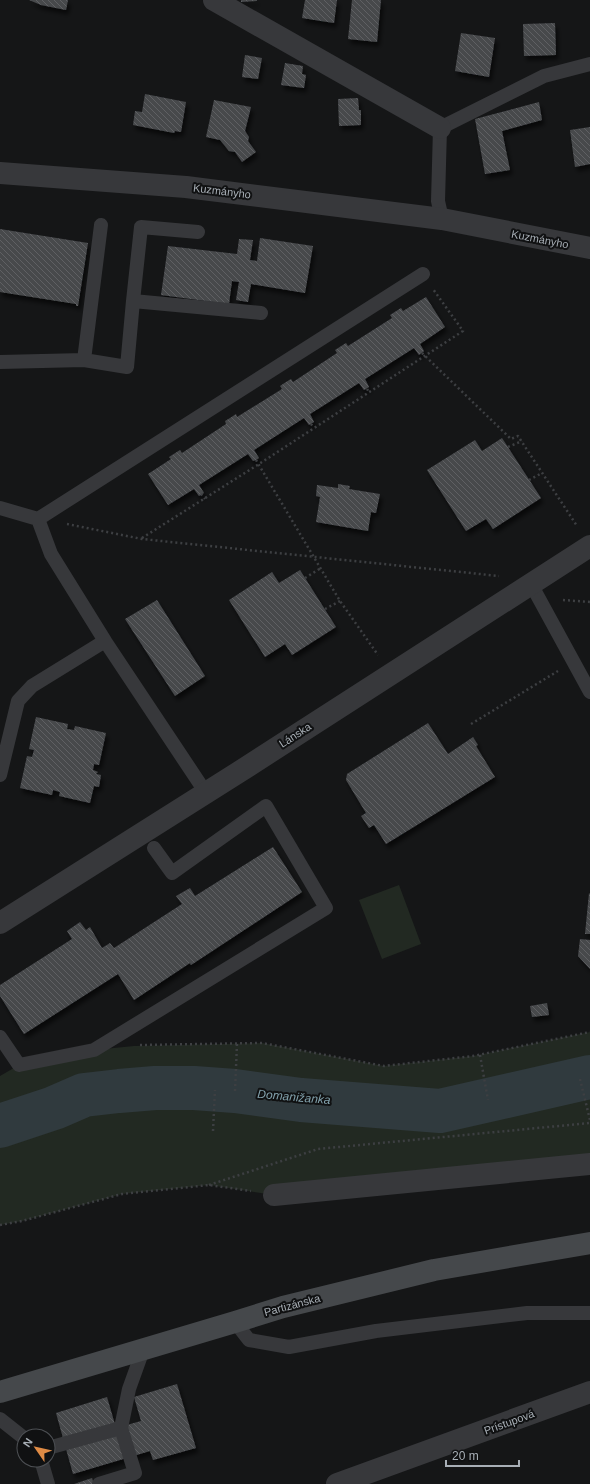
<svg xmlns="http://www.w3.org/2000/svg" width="590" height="1484" viewBox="0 0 590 1484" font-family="Arial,sans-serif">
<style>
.green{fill:#222922}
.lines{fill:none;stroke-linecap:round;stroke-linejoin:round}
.river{stroke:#303a3e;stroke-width:44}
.building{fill:url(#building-back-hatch);filter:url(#shadow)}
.path{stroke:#3d3f42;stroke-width:2.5;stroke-dasharray:2 3;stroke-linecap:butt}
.lane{stroke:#37383b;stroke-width:14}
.street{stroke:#37383b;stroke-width:22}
.secondary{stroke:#45484b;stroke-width:22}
.labels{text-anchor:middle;stroke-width:4;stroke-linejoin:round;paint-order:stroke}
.street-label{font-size:11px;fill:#a8afb6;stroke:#101112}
.water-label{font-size:12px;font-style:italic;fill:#83a2ad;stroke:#101112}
</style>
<defs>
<pattern id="building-back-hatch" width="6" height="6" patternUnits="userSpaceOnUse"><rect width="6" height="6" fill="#47494c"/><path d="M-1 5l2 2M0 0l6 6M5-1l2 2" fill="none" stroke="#5f6164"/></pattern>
<filter id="shadow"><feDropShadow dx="2.5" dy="4.5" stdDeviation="2" flood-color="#0009"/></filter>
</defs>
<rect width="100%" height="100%" fill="#151617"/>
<path class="green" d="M399 885 421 944 382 959 359 900Z
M590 1032V1164L274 1195 209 1185 122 1194 22 1221 0 1225V1076L19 1065 94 1050 134 1046 262 1043 384 1066 473 1056Z"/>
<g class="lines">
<path class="river" d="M0 1126 54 1108 84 1095 119 1091 155 1088H194L235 1091 301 1100 440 1111 590 1077"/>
</g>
<path class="building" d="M29 0H68L66 10 41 5Z
M241 0H257V1L241 2Z
M305 0H337L334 23 302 18Z
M352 0H381L377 42 348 39Z
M555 23 556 55 524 56 523 24Z
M461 33 495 38 489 77 455 71Z
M245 55 262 58 258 79 242 77Z
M285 63 303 66 302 74 306 75 304 88 281 85Z
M145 94 186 102 181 132 175 131 174 133 133 125 135 111 142 112Z
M358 98 359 110H361V125L339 126 338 99Z
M214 100 251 107 245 131 249 137 248 141 256 152 242 162 235 152 229 151 220 140 206 137Z
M539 102 542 120 502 131 510 170 485 174 475 119Z
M590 127V164L575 167 570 130Z
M0 229 88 243 78 306H76V304L0 292Z
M260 238 313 246 305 293 251 284 248 302 236 300 239 282 232 281 229 304 161 295 168 246 237 254 239 239 253 240 250 260 257 261Z
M426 297 445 327 420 344 424 351 419 355 414 348 365 379 369 387 364 390 359 383 310 414 314 422 309 425 304 418 254 450 259 458 256 460 253 461 248 454 199 485 204 493 199 496 194 489 168 505 148 474 171 459 169 457 180 450 182 453 226 424 225 421 230 418 236 414 237 417 282 389 280 386 286 382 291 379 293 382 337 353 335 350 346 343 348 346 392 318 390 315 401 308 403 311Z
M502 438 541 498 493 529 486 519 466 531 427 470 475 440 482 451Z
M338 484 350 486 349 489 380 494 376 513 371 512 368 531 316 522 320 497 316 496 317 485 338 488Z
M300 570 336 627 292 655 285 644 265 657 229 600 272 572 279 583Z
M157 600 205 676 175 696 125 619Z
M36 717 68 724 67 729 74 730 75 726 106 733 99 765 94 764 93 770 98 772 96 774 101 775 99 787 94 786 90 803 59 796 60 792 53 790 52 795 20 788 27 756 32 757 34 750 29 749Z
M428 723 448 754 473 737 478 745 476 746 495 777 386 844 374 825 369 828 361 816 366 813 346 780 347 774Z
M273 847 302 892 191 965 190 963 134 1000 118 974 24 1034 0 996V985L72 939 67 931 80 922 86 930 90 927 102 948 110 943 114 948 182 904 176 896 190 888 195 896Z
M589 893 590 894V934H585Z
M580 939 590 940V969L578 956Z
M547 1003 549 1015 532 1017 530 1006Z
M177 1384 196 1448 153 1460 150 1451 73 1474 56 1413 107 1397 116 1428 141 1421 134 1397Z
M92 1478 94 1484H74Z"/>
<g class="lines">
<path class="path" d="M422 353 511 439 518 436 577 526
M367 389 369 392
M311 424 314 428
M508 447 522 441
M256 460 340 601 378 655
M529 480 542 473
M201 494 205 499
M67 524 142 539 499 576
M142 538 259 464 463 331 433 289
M305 578 321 568
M563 600 590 602
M325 609 340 601
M471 724 558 671
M140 1045 262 1043 384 1066 473 1056 590 1032
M480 1055 488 1100
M580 1079 590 1120
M235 1091 237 1044
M213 1131 215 1090
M209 1185 318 1149 590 1123
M0 1225 22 1221 122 1194 209 1185 251 1191"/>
<path class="lane" d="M442 219 438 201 440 128 544 76 590 64
M133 301 141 227 198 232
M84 360 101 225
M0 362 84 360 127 367 133 301 261 313
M0 508 38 519
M531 584 590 692
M0 775 18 701 32 686 105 641
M206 793 105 641 51 554 38 519 423 274
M0 1037 19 1065 94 1050 326 908 266 806 172 873 154 848
M235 1322 249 1340 289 1347 376 1331 527 1313H590
M0 1419 24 1438
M48 1448 121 1428 129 1389 143 1350
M41 1460 48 1484
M99 1484 135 1473 121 1428"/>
<path class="street" d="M214 0 440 128
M0 173 186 187 442 219 590 248
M0 923 239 772 590 546
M274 1195 590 1164
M337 1484 590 1392"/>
<path class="secondary" d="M0 1392 235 1322 283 1307 434 1270 590 1243"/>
</g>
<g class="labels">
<g class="street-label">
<text transform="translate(222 191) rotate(7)" y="4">Kuzmányho</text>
<text transform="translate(540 239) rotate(11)" y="4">Kuzmányho</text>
<text transform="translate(295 735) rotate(-33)" y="4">Lánska</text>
<text transform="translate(292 1305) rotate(-15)" y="4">Partizánska</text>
<text transform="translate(509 1422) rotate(-20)" y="4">Prístupová</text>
</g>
<g class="water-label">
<text transform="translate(294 1097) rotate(5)" y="4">Domanižanka</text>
</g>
</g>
<g transform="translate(36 1448) rotate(304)"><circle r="19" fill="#101112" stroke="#4d5054"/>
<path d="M0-3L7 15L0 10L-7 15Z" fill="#df8b45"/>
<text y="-6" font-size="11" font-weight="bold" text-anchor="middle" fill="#a8afb6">N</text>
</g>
<path d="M446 1460v6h73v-6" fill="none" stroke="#a8afb6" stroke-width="2"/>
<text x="452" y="1460" font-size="12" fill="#a8afb6" stroke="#101112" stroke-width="3" paint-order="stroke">20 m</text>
</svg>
